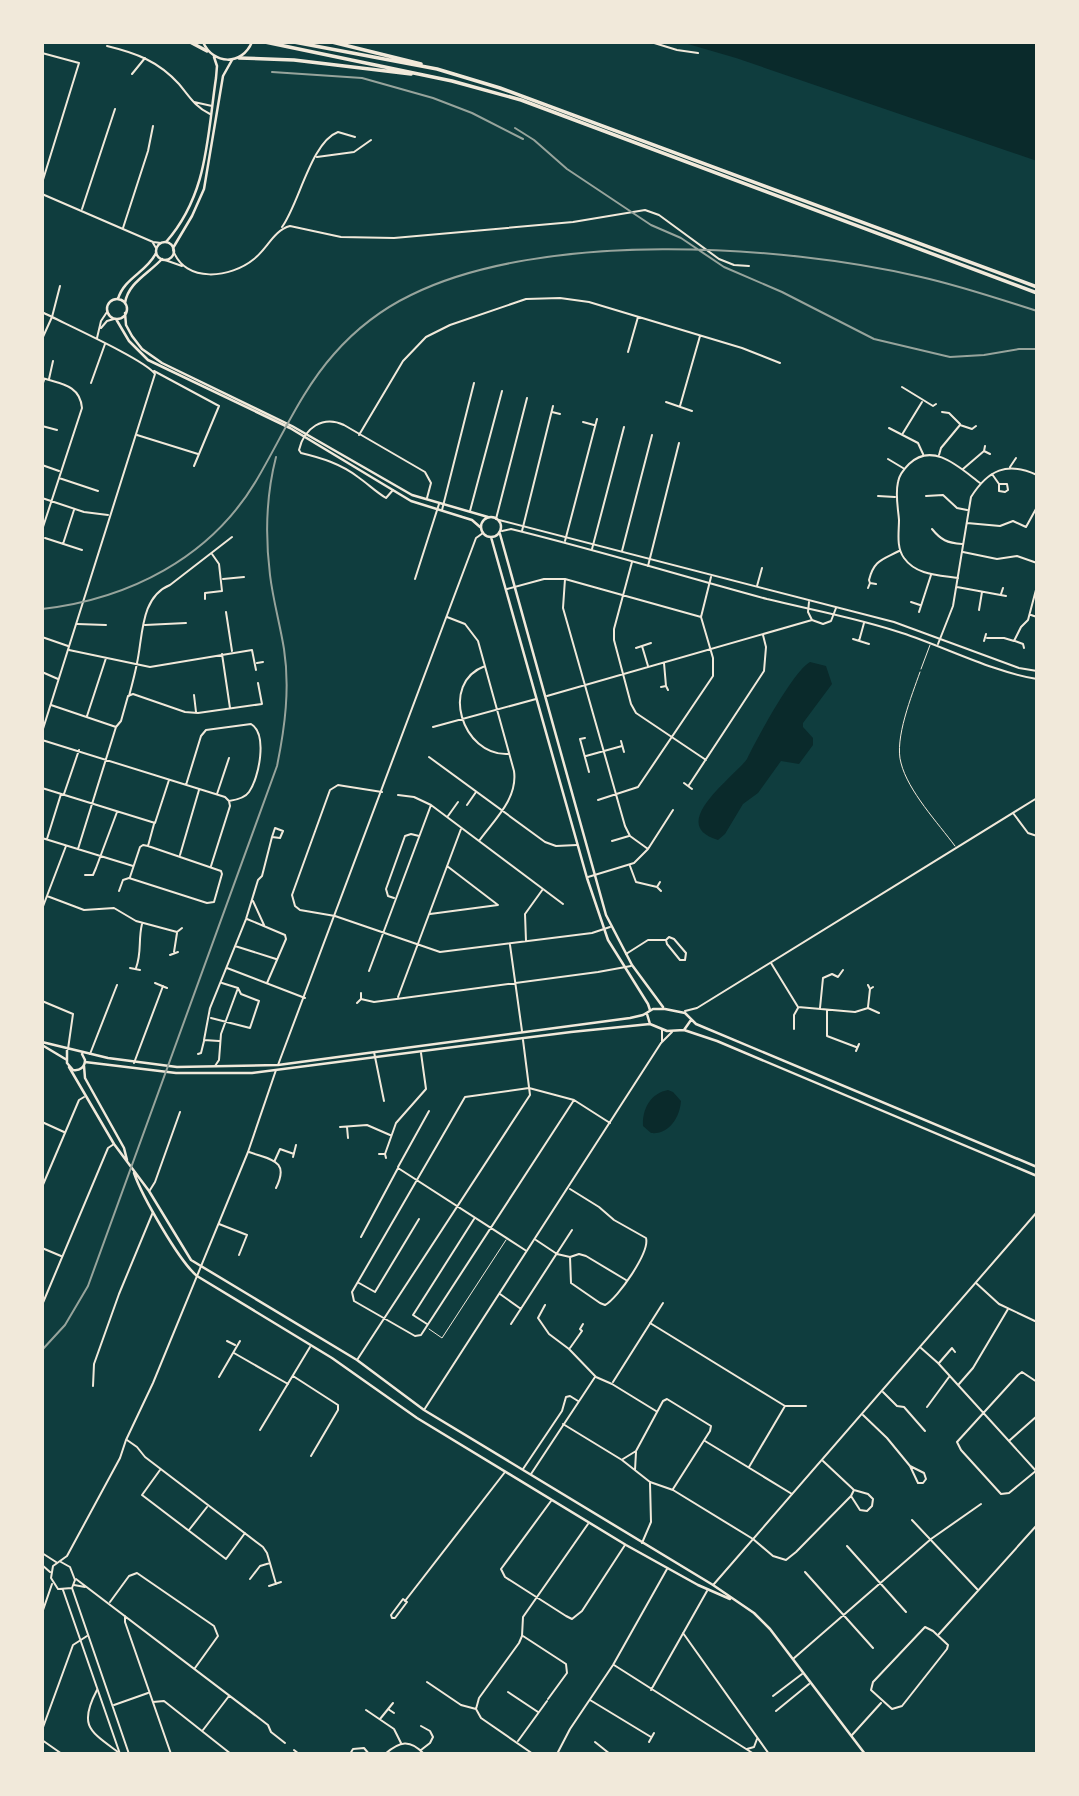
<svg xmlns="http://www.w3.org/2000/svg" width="1079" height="1796" viewBox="0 0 1079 1796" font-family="Signika,sans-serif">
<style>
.water{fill:#0a2a2b}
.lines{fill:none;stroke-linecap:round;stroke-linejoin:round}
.service{stroke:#f1e9da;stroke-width:1}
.minor{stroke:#f1e9da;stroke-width:2}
.tertiary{stroke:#f1e9da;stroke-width:2}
.secondary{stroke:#f1e9da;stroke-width:2.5}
.primary{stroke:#f1e9da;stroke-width:2.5}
.trunk{stroke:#f1e9da;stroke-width:3.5}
.rail{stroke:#97a49c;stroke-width:2}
</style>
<rect width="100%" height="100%" fill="#0f3d3e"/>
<path class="water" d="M681 42H1037V161L736 58Z
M810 662 826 666 832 684 803 723V727L813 738V745L799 764 781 761 758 793 743 804 725 834 718 840C666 825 733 778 747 759 756 740 794 670 810 662Z
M668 1090 673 1092 681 1101C680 1117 669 1135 651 1133L643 1126C642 1109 651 1093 668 1090Z"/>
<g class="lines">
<path class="service" d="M921 669 930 645
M920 672C912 695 894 739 901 763 908 791 938 823 955 846
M429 1329 442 1338 506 1240"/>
<path class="minor" d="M651 42 677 50 698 53
M107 46C136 53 158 61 179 84 189 96 195 107 210 114
M42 53 79 63 42 183
M132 74 145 58
M194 102 212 106
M317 157 354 152 371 140
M82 209 115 109
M282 227C299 204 311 142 338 132L355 137
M123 228 148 151 153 126
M173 250C185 284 231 278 254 259 267 249 274 230 290 226L341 237 394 238 573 222 645 210 659 215 719 259 734 265 749 266
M165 260 182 266
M42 339 52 317 60 286
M628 352 638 317
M154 371 219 406 194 466
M42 378C61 384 80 385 82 408L42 530
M49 379 53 361
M91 383 105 344
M42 386 44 380
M902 387 933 406 936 404
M666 402 692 411
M680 406 700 336
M552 412 560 414
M942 412 949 413 960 424
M583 422 594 425
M42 426 57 430
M889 428 918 443 923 454
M903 433 922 402
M137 435 198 454
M359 435 403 361 426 337 450 325 526 299 560 298 589 302 742 348 780 363
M985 446 984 451 990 454
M939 455 941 448 960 425 972 429 976 426
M888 459 903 468
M42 465 59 471
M1010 467 1016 458
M963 469 984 451
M992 474 999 484H1007L1008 490 1005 492 999 491V484
M59 478 98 491
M393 490 386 498C376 492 368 484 358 477 341 464 322 458 301 453L299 450C304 428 323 415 344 425L425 472 431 483 427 498
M878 496 895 497
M926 496 943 495 957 508 967 510
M42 498 84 512 108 515
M442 510 474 383
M470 511 502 391
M496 519 527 398
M967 523 1000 526 1013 521 1026 527 1037 507
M932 529C941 540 947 543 962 544
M522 531 553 406
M45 538 82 550
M565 541 597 419
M63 544 74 510
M592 549 624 427
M622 551 652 435
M963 552 997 559 1017 556 1037 563
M632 562 614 629V640L631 704 636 713 706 760
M648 566 679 443
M958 578C938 575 916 575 904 558 896 547 899 532 899 520 898 507 895 495 898 482 899 475 904 469 909 464 933 441 960 468 980 483
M223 579 244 577
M415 579 439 504
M565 579 563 608 625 826 630 836 648 849
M870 583 869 580C874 560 882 560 899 551
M757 586 762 568
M957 587 1006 596
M868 588 870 583 876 584
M507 589 544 579H565L701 617
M1001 594 1003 588
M205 599V593L222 591 219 564 212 554
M809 602 808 612 812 620 823 624 831 621 836 608
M911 602 920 605
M979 610 982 592
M226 612 232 651
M919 612 931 575
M1031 615 1037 617
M447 617 465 624 478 641 514 771C518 799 494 820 479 841
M77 624 106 625
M145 625 186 623
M42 637 68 646
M987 638H1004L1014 641 1021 627 1028 620 1037 586
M853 639 869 644
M859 641 864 623
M984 641 986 634
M1015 641 1023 644 1024 648
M938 644 953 606 971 497C988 470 1007 461 1037 475
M642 646 648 666
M636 648 651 643
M69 650 150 667 252 650 256 670
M222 654 230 708
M257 663 263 662
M664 663 666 686
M485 666C439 683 462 756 508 754
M42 672 58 679
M661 687 666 686 668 690
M194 695 196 712
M129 696C132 685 135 674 137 663 143 637 140 597 170 585L232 537
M547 696 812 620
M51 705 116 727
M87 716 106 658
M433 727 536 699
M585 738 580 739 589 772
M42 740 225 797 229 801
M621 741 624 752
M586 756 622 746
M429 757 545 842 556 846 577 845
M684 783 692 789
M186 785 201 736 206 730 251 724C268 734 259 778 249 792 245 798 236 800 229 801
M689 785 764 671 766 647 763 635
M42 788 155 823 169 780
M382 792 344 786 338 785 330 790 292 895 295 906 300 910 335 916 440 952 592 933 610 927
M64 794 79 750
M217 794 229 758
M398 795 414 797 431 805 563 904
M598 800 638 787 713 676V658L701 617 711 577
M467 805 476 792
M1013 813 1028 833 1037 836
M448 816 458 802
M42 838 133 866
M47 839 61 794
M612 841 629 836
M78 849 116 727 121 721 128 696 133 694 185 712 198 713 262 704 258 683
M180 855 199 790
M211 866 230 806 229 801
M630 866 636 882 657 887
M85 875H93L96 868 117 812
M130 877 140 847 143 845 148 846 154 824
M588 877 634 863 648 849 673 810
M660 882 657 887 661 891
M119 891 123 880 129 878 207 903 214 902 222 874 221 871 148 846
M47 896 84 910 114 908 136 921 177 932 182 928
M394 898 388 896 386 889 405 836 411 834 419 836
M253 901 264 925
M42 909 66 846
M430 914 498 905 447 866
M247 919 285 935 286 939 267 983
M669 937 674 939 686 953 685 960H680L667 944 666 940Z
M526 941 525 914 543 889
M510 945 522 1031
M235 946 276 959
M174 952 177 933
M626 954 648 940H666
M170 955 178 952
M771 963 798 1007 855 1012 868 1008 879 1013
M130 968 140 970
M136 968C142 952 138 940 142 924
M227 968 305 998
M369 971 431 805
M155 983 167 988
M868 985 870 989 873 987
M398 997 461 829
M361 999 374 1002 598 972 631 966
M42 1001 73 1014 68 1049
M357 1003 361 999V993
M868 1007 870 989
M820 1008 823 978 832 974 838 977 843 970
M827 1011V1036L856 1047
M211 1018 250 1028 259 1001 241 994 238 988
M794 1029V1015L798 1008
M219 1041 204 1040 210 1008 246 919 258 880 262 876 272 837 280 838 283 831 275 828 272 837
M662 1042V1030
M856 1051 859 1044
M374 1052 384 1101
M90 1054 117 985
M198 1054 201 1053 204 1041
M134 1063 163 986
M215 1066 219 1060 221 1034 238 988 222 983
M574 1100 421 1335 415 1336 354 1301 352 1292 465 1097 529 1088 574 1100 610 1123
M42 1122 64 1132
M340 1127 367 1125 390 1135
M347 1127 348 1138
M249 1152C271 1160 290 1160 276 1188
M379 1154H385L386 1158
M385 1154 396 1123 426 1089 421 1053
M293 1157 296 1145
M275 1160 280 1149 294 1154
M398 1167 429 1111
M42 1187 79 1100 84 1097
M150 1190 155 1182 180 1112
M219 1224 247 1235 239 1255
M361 1237 398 1168 525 1250
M536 1240 557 1254 570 1257 571 1283 600 1303 605 1305C618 1298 650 1252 646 1238L614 1220 599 1207 570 1189
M42 1248 61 1256
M570 1257 579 1254 586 1256 626 1280
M359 1283 375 1292 419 1219
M976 1283 999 1304 1037 1322
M500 1294 521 1309
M42 1305 108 1148 114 1144
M545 1305 538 1318 549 1334 569 1349 596 1377 612 1384 656 1411
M650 1323 785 1406H806
M427 1324 413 1315 474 1219
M511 1324 572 1230
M227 1341 235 1345
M570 1348 582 1331 580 1329 583 1324
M921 1348 938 1363 1037 1472
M234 1353 288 1384
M357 1360 530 1095 523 1040
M939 1363 952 1348 955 1352
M293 1376 338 1405V1410L311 1456
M219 1377 240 1341
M613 1382 663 1303
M1037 1382 1022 1372 1018 1375 957 1442 961 1450 1001 1494 1009 1493 1037 1470
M959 1384 973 1368 1008 1309
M93 1386 94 1364 119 1294 153 1212
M883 1392 897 1406 904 1407 925 1431
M927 1407 949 1377
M424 1410 661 1043 672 1032
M863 1415 887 1438 910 1466 924 1473 926 1479 923 1483H918L910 1466
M563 1424 622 1460 650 1482 673 1490 753 1539 773 1556 786 1560 796 1552 851 1496
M260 1430 310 1347
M127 1440 137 1447 145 1457 263 1547 267 1553 276 1584
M1010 1440 1037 1416
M705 1441 792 1494
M623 1459 636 1451 663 1401 667 1399 711 1426 710 1431 673 1489
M823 1461 854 1490 851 1496 860 1510 867 1511 872 1506 873 1499 868 1494 854 1490
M749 1467 785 1406
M523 1469 562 1411 566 1397 570 1396 578 1401
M160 1470 142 1495 226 1559 245 1533
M635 1470 636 1452
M531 1474 595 1377
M551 1501 501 1569 505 1577 566 1616 572 1619 582 1611 625 1545
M912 1520 977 1589
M189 1530 207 1507
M642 1543 651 1522 650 1483
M847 1546 906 1612
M805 1572 873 1648
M76 1579 268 1725 271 1732 285 1743
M250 1579 260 1566 270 1563
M74 1585 85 1587
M269 1586 281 1582
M403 1599 407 1602 395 1618H392L391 1615Z
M405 1601 505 1472
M110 1602 129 1576 137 1573 214 1626 218 1636 195 1668
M125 1616V1622L171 1754
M925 1627 933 1631 948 1645 947 1649 902 1706 892 1709 871 1690 873 1682Z
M683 1633 769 1754
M939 1634 1037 1525
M523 1636 566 1664 567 1673 548 1699
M793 1659 931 1539 981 1504
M614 1665 754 1754
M427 1682 461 1705 476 1709 481 1718 533 1754
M97 1690C78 1726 90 1731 118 1752
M651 1690 707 1591
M508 1692 538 1712
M773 1696 802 1674
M590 1700 651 1737
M153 1702 164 1701 231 1754
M114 1705 148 1693
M388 1709 394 1713
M476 1709 479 1698 519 1643 522 1636 523 1617 588 1524
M366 1710 394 1729 401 1743
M776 1711 809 1684
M380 1719 393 1703
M42 1730 73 1645 87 1636
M203 1730 229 1696
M852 1735 881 1703
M42 1740 62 1754
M518 1741 547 1701
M595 1742 610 1754
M649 1742 654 1733
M747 1749 754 1747 757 1739
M294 1750 299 1754
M421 1750 430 1743 433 1737 430 1731 421 1726
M350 1754 353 1749 364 1748 369 1754
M385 1754C400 1741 410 1739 424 1754
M471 1754H484
M557 1754 570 1729 613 1665 667 1569"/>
<path class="tertiary" d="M42 194 153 242 161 243
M153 243 156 248
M42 312C63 323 146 360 155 374L42 732
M101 328 107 321 114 319
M97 338 101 321 107 312
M499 520 894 622 1019 668 1037 671
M502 531 511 529C597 550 682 576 767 599 812 610 858 618 902 633 945 647 993 672 1037 679
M685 1011 697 1008 1037 798
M278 1065 473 546 476 538 483 533
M42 1553 56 1562
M42 1565 50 1572
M714 1584 1037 1212
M72 1588 129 1754
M58 1589 51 1578 53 1566 67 1556 120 1458 126 1440 153 1383 248 1152 276 1070
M59 1589 72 1588 75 1580 70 1567 61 1562
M63 1590 120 1754
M42 1613 52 1584"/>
<path class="secondary" d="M84 1066 85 1078 124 1148 127 1160
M69 1067 114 1144 149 1191 191 1260 357 1360 424 1410 713 1585 754 1613 770 1629 865 1754
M134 1173C142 1196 179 1261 197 1276L332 1358 417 1418 626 1545 698 1585 730 1599"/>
<path class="primary" d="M203 42C213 65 242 66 252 42
M166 242C208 194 207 138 216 78L217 66 214 57
M156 251a9 9 0 1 1 18 0a9 9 0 1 1-18 0Z
M173 248 192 216 204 189 223 76 232 60
M118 299C124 278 147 272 156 253
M107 309a10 10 0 1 1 20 0a10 10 0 1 1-20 0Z
M125 303C128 283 148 274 162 259
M125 313 126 325 132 336 142 349 162 363 292 426 412 495 488 517
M116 319 129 341 148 360 290 428 411 501 472 520 480 527
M481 527a10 10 0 1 1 20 0a10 10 0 1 1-20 0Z
M500 534 606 915 632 965 663 1007
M491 537 587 878 608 940 648 1004 650 1010
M647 1014 650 1024 667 1031 684 1030 691 1020
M684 1030 717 1041 1037 1176
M42 1042 108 1058 177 1067 278 1065 630 1018 643 1015 653 1009H665L685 1013 696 1024 1037 1167
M42 1045 67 1060
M67 1050V1063L73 1070C80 1071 85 1067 85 1060L82 1054
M85 1062 176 1073H252L571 1032 650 1024"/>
<path class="trunk" d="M190 42 207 51
M265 42 452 81 521 100 1037 293
M294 42 437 69 500 88 1037 287
M332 42 421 64
M239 58 294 60 411 74"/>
<path class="rail" d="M272 72 362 78 433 98 472 113 523 139
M515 128 534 140 567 169 651 225 681 238 724 267 782 292 874 339 950 357 984 355 1019 349H1037
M42 609C129 599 210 558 256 481 281 439 301 391 334 354 355 330 382 309 411 295 542 230 781 244 921 277 961 286 999 299 1037 311
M42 1350 65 1325 88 1286 277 766C285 727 290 688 284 649 280 624 273 600 270 575 265 535 266 496 276 457"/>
</g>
<rect width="1079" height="1796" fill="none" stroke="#f1e9da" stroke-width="88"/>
</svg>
